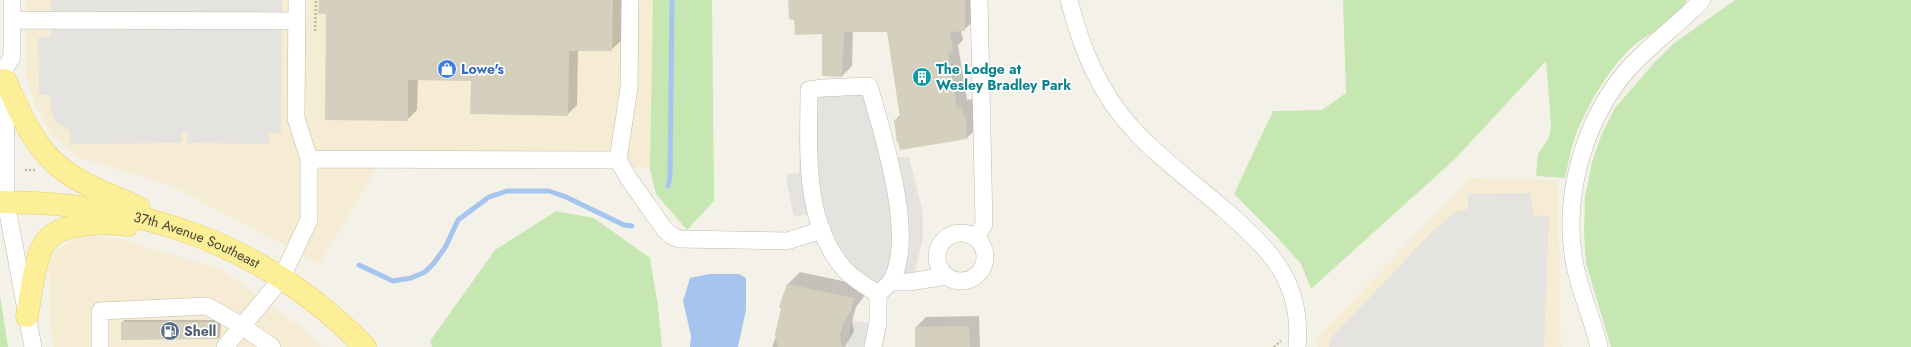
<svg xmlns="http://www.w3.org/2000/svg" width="1911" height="347" viewBox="0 0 1911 347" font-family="Jost,sans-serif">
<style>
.commercial{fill:#f5ecd3}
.green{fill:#c6e7b1}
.parking{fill:#e5e3df}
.water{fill:#a5c5ef}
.shadow{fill:#0003}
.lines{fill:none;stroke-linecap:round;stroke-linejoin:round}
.stream{stroke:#a5c5ef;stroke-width:5}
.building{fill:#d5cfbd}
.minor-casing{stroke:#bfbbaa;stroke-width:18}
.major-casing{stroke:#e2d068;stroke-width:23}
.path{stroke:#c0b99c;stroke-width:2.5;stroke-dasharray:2 2;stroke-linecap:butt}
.minor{stroke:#fff;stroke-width:17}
.major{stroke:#fcef98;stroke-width:22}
.labels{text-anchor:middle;stroke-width:3.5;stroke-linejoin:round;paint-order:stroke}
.shop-label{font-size:14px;font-weight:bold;fill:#366cbe;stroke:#fff;text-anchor:start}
.culture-label{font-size:14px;font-weight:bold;fill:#0d838f;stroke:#fff;text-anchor:start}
.street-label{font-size:14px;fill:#474337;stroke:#fff}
.service-label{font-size:14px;font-weight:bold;fill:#4e5e75;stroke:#fff;text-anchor:start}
</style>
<rect width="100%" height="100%" fill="#f4f2e8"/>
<path class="commercial" d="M27 0H660V168L377 167 320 264 168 184 78 158 51 135 35 105 26 76Z
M1471 178 1558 180 1561 347H1317L1321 333Z
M88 235 118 239 221 269 303 329 322 347H53L50 322 49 261 54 253 72 239Z"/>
<path class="green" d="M653 0H712L714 201 687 230 656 194 650 170Z
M1343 0H1687C1677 22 1649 32 1632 47 1608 70 1585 108 1574 140 1570 152 1568 165 1565 178L1536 176 1538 154 1549 138 1551 124 1546 61 1456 158 1311 289 1301 264 1276 236 1234 194 1273 111 1322 110 1346 93Z
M1735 0H1911V347H1611L1586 264 1584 233 1585 197 1592 162 1601 136 1615 108 1654 63 1673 44Z
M556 211 594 218 650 258 658 306 662 347H432L430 341 495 250Z
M0 295 8 347H0Z"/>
<path class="parking" d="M51 0H282L281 133H268L269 144 187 143 188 132 182 133V143L70 144 71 132 55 121 51 111 50 94 39 95 38 38 51 36Z
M835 90 878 94 883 101 897 157H909L923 212V239L915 271 904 283 864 286 812 228 807 214 794 217 787 185V174L799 173 800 115 807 106 817 99Z
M1531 193 1533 215 1549 216 1544 347H1329L1330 339 1429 235 1455 212 1468 209V194Z
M852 320 887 327 883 347H847Z"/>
<path class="water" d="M709 274H739L746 278V310L738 347H690L691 336 683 301 690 278Z"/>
<path class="shadow" d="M320 0H622V40L611 50H578L577 105 567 115 472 80 418 79 417 110 407 120 327 13Z
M789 0H975L974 20 964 30 961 31 963 40 958 45 967 100 972 99 977 128 967 138 901 149 895 120 900 115 888 31H853L852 66 842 76 823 33 795 19Z
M800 272 866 286 863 298 856 307 852 322 854 331 845 347H772L776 337 788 284Z
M979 316 980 347H916V327L926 317Z
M125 320H219L221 321 220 337 217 339H122V322Z"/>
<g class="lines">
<path class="stream" d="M668 186 670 177 672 0
M359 265 393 281 411 278 425 272 434 263 446 246 458 220 489 197 507 191H549L566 197 624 225 632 226"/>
</g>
<path class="building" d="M319 0H613L612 51H569L568 116 470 114 471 81 408 80V121L325 120 326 14H318Z
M788 0H965V31L950 32 953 51 948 52 957 109 963 108V116L966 115 967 139 900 150 898 142 897 143 894 120 900 118 887 32H844L842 77 822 76V34L795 35 794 20 789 19Z
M787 284 854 298 851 311 844 321 840 335 842 347H778L775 334 781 309 779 307Z
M121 322H215L218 324V339L121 340Z
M969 326 970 347H915V327Z"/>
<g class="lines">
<defs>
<path id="minor" d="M12 0V57L5 68 6 202 33 347
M1069 0C1081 47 1099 93 1133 129 1159 158 1196 185 1226 211 1271 251 1303 282 1297 347
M12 20 297 21
M309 159 618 160 629 88 630 0
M618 160 629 179 665 230 672 236 680 239 787 241 822 230
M937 257a24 24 0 1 1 48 0a24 24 0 1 1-48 0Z
M976 238 984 224 979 0
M891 282H909L947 276
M100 347V311L207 306 242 326 272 347
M225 347 281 279 309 220V159L296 118 297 0
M873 347 878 322V294C882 290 888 286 891 281 917 238 882 132 869 86L823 88 809 90C809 150 802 223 846 271 855 280 867 287 878 294
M1599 347C1592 316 1577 286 1573 254 1564 190 1586 117 1629 68 1651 44 1679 24 1702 0"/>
<g id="major">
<path d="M5 80C20 112 33 147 62 169 84 186 114 196 139 208"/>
<path id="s1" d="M0 202C142 202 265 244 365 347"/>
<path d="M27 316C31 295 33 272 40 252 51 220 101 222 128 225"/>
</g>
</defs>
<use href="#minor" class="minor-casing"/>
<use href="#major" class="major-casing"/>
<path class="path" d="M315 31 316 0
M25 170H35
M1274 347 1281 341"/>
<use href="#minor" class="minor"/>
<use href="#major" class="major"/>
</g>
<defs>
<symbol id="shop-disc" viewBox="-11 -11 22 22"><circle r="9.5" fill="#3f7fe0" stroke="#fff"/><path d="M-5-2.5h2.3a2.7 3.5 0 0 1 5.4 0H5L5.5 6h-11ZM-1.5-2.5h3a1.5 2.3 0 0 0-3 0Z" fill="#fff"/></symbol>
<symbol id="building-disc" viewBox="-11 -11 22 22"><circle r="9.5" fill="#0f9aa8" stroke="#fff"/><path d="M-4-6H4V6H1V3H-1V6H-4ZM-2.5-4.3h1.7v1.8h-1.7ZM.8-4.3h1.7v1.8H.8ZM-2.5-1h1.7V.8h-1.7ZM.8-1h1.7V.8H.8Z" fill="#fff"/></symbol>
<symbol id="fuel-disc" viewBox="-11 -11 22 22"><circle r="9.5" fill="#5c6f8a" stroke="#fff"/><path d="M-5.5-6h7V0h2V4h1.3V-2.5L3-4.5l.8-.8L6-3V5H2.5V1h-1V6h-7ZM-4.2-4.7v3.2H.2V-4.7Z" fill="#fff"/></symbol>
</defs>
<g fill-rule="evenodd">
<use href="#shop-disc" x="436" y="58" width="22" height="22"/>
<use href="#building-disc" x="911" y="66" width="22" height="22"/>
<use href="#fuel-disc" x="159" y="320" width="22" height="22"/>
</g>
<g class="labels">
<g class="shop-label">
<text x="461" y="74">Lowe's</text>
</g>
<g class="culture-label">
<text x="936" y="74">The Lodge at<tspan x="936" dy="16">Wesley Bradley Park</tspan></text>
</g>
<g class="street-label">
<text dy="5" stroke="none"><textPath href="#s1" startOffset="202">37th Avenue Southeast</textPath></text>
</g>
<g class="service-label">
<text x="184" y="336">Shell</text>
</g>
</g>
</svg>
